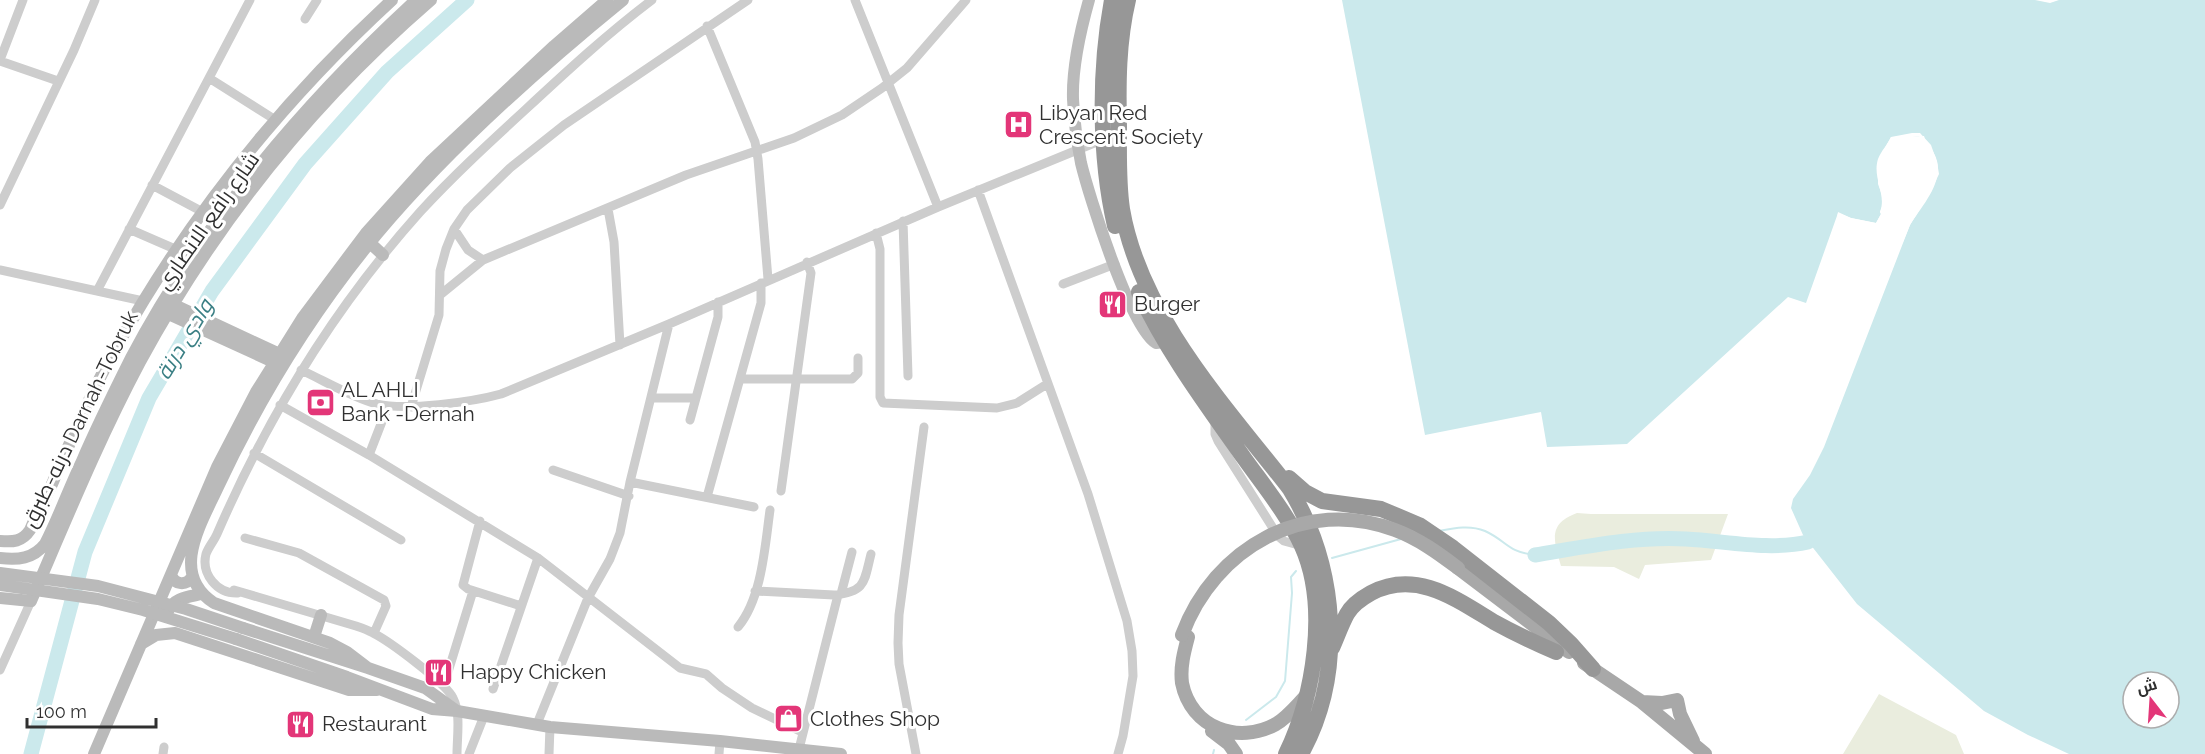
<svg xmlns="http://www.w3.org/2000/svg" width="2205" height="754" viewBox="0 0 2205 754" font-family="Raleway,Cairo,sans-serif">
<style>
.green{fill:#eaedde}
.water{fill:#cbe9ec;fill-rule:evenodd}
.pier{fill:#fff}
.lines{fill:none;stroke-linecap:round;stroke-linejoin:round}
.stream{stroke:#cbe9ec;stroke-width:2}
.river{stroke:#cbe9ec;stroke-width:15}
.street{stroke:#cdcdcd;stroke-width:9}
.secondary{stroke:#bababa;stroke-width:12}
.primary{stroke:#a8a8a8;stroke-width:14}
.highway{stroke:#979797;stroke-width:16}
.secondary-bridge{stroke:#bababa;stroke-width:12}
.primary-bridge{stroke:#a8a8a8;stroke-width:14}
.labels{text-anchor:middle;stroke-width:6;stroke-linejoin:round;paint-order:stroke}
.poi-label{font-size:21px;fill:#303030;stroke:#fff;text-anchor:start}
.street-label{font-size:21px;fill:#303030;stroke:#fff}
.water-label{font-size:22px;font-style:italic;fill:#3a7f84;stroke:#fff}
</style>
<rect width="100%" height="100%" fill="#fff"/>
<path class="green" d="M1577 513 1591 514H1728L1711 560 1645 565 1639 579 1614 567 1561 566C1554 541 1547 524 1577 513Z
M1879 694 1956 735 1964 754H1843Z"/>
<path class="water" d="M1342 0H2035L2050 3 2059 0H2205V754H2069L2028 735 1984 711 1857 604 1803 535 1791 508 1793 499 1810 475 1824 447 1910 225C1921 207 1943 184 1937 161 1934 149 1926 144 1924 136L1891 137C1888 144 1881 151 1878 159 1872 178 1887 194 1880 212L1881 214 1876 223 1851 218 1838 213 1806 303 1788 297 1627 444 1547 447 1541 412 1425 435ZM2133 682H2169V718H2133Z"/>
<path class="pier" d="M1912 133H1920L1931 145 1937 162 1939 174 1930 193 1910 225 1903 242 1900 241 1907 224 1928 191 1935 174 1929 147 1919 136 1893 140 1881 160V183L1886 197V204L1884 215 1878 226H1869L1840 216 1839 219 1837 218 1838 212 1851 218 1876 223 1881 214 1880 212 1883 204V198L1878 184V160L1891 137Z"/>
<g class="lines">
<path class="stream" d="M1439 531C1455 528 1470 525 1485 531 1507 541 1507 552 1535 555
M1332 558 1401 539
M1246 720 1276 697 1285 681 1292 593 1291 577 1296 571
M1213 754 1214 750"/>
<path class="river" d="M1535 555C1584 547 1636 536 1686 539 1726 541 1769 551 1808 542
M31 754 85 552 149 398 212 291 305 164 387 72 467 0"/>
<path class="street" d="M855 0 938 207
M305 19 317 0
M707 26 755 142 758 159 768 279
M0 60 23 0
M0 61 58 81
M209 78 274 119
M152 185 201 211
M978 190 1088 494 1127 621 1132 651 1133 676 1123 736 1118 754
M0 205 74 50 95 0
M608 209 614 242 620 345
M903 221 908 376
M129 229 175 249
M454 229 468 250 483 260
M876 233 880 249V397L883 403 997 408 1017 403 1047 384
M0 270 143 301
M1063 284 1115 264
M97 291 250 0
M440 295 483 260 686 175 794 138 842 115 882 88 907 68 966 0
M301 370C325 381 351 397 377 404 406 411 472 402 501 394L669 324 938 207 1104 139
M740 379H852L858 373V358
M651 398H694
M280 405 369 455 538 558 680 668 706 674 722 688 752 708 802 732
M411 407 439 315 440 271 446 249 454 229 467 210 510 168 564 125 748 0
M690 420 718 317V302
M1215 421V434L1218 441 1278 536 1284 541 1302 546
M254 453 401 540
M369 455 388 406
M553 470 629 496
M630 482 754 507
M781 491 811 273 807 262
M707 497 761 303V283
M480 521 463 585 468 589 521 606
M245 538 299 553 384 600 386 606 374 633
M234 590 356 626C362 628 368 630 373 633 389 641 446 683 453 698 461 714 457 736 457 754
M755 591 834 595C866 592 864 582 871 554
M238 593C217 594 201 574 206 554 209 546 214 541 217 534 268 416 334 308 420 212 453 176 489 143 525 110 566 72 607 34 652 0
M841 594 852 552
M738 627C762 598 765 546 770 510
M0 670 31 601
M444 685 473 591
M493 689 538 558
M537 724 588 598 610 559 620 533 630 482 669 324
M799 749 838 595
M163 754 164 747
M469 754 484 716
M549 754 550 727
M719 754 720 741
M916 754 899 664 898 643 899 615 924 427"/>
<path class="secondary" d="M1089 0C1080 32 1072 66 1073 99 1074 120 1077 142 1081 163 1089 196 1130 327 1156 343L1164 342
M370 243 383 255
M168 302 286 357
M162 311 280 365
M0 541C13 542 22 542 30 530 38 511 48 495 55 477 74 434 92 390 115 350 189 216 280 103 392 0
M0 558C18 560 33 559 45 544 59 517 69 488 82 461 97 426 114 392 131 358 203 221 303 104 416 0
M171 575C175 585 186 586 192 577
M0 598 31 601C66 520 99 439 140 362 214 225 313 102 431 0
M168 611C175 597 188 597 202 594
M243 628 368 668 425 688 457 711
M314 637 321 615
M236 639 347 677 432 709 457 711 550 727 720 741 841 754
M141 644 156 635 175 633 349 690H377
M368 668 347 652 330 643 214 603C169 574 201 524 218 487 260 397 314 310 377 234 449 148 537 70 623 0
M94 754 217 467 256 392 303 317 366 233 430 162 554 46 607 0"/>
<path class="primary" d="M1458 568 1569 652
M1188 637C1184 652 1180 667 1182 683 1191 728 1238 745 1276 724 1288 717 1297 705 1307 695
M1584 663 1642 702 1705 754
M1642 702 1662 703 1677 700 1680 714 1693 741
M1212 731 1229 744 1236 754"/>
<path class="highway" d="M1112 0C1099 70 1099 156 1115 226
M1128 0C1118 42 1118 84 1119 127 1119 154 1118 182 1122 209 1140 315 1226 407 1290 489 1337 567 1346 673 1301 754
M1139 292C1167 352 1206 404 1244 458 1264 486 1287 514 1302 546 1329 606 1314 696 1286 754
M1289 478 1305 492 1322 501 1381 509 1419 525 1453 548 1549 623 1571 644 1593 669
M1332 648C1337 637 1341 625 1347 614 1352 605 1362 598 1371 593 1416 569 1456 599 1494 622 1514 633 1535 643 1556 652"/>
<path class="secondary-bridge" d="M0 573 98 586 186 609 243 628
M0 585 98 599 143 610 236 639"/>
<path class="primary-bridge" d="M1182 635C1214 548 1305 496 1395 530 1419 539 1438 553 1458 568"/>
</g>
<defs>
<symbol id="hospital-square" viewBox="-11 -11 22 22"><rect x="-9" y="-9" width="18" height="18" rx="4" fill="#e33678" stroke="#fff"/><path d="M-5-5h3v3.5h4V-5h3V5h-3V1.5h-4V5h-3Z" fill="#fff"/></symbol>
<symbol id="restaurant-square" viewBox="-11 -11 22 22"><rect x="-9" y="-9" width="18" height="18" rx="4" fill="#e33678" stroke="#fff"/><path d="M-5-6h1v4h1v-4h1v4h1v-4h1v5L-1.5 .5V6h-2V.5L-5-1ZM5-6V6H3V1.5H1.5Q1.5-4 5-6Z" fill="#fff"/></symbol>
<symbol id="bank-square" viewBox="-11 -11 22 22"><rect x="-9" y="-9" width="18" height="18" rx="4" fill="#e33678" stroke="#fff"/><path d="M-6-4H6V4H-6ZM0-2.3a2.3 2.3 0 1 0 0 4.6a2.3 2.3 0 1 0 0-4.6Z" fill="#fff"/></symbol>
<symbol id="shop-square" viewBox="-11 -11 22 22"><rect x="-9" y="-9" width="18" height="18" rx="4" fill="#e33678" stroke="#fff"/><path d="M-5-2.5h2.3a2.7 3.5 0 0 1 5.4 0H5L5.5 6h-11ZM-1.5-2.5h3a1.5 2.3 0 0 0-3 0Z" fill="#fff"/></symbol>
</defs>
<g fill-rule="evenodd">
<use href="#hospital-square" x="1002" y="108" width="33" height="33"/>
<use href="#restaurant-square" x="1096" y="288" width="33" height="33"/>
<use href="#bank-square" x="304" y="386" width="33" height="33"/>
<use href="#restaurant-square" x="422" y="656" width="33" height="33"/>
<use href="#shop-square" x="772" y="702" width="33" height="33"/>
<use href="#restaurant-square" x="284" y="708" width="33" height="33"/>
</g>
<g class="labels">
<g class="poi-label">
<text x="1039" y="120">Libyan Red<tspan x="1039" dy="24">Crescent Society</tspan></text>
<text x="1134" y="311">Burger</text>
<text x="341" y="397">AL AHLI<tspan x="341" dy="24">Bank -Dernah</tspan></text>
<text x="460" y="679">Happy Chicken</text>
<text x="810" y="726">Clothes Shop</text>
<text x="322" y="731">Restaurant</text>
</g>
<g class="street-label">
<text transform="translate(208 221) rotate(-55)" y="7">شارع رافع الانصاري</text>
<text transform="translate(80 419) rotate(-64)" y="7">درنه-طبرق Darnah-Tobruk</text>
</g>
<g class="water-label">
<text transform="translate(184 339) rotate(-59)" y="8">وادي درنة</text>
</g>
</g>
<g transform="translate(2151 700) rotate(343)"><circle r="28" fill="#ffffff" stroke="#acacac" stroke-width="1.5"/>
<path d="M0-4.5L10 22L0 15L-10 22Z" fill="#e33678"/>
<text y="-9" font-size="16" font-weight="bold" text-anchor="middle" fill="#303030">ش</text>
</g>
<path d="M27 718v9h129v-9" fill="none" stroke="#303030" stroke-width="3"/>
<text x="36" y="718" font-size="18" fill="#303030" stroke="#ffffff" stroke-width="4.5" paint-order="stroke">100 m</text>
</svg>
